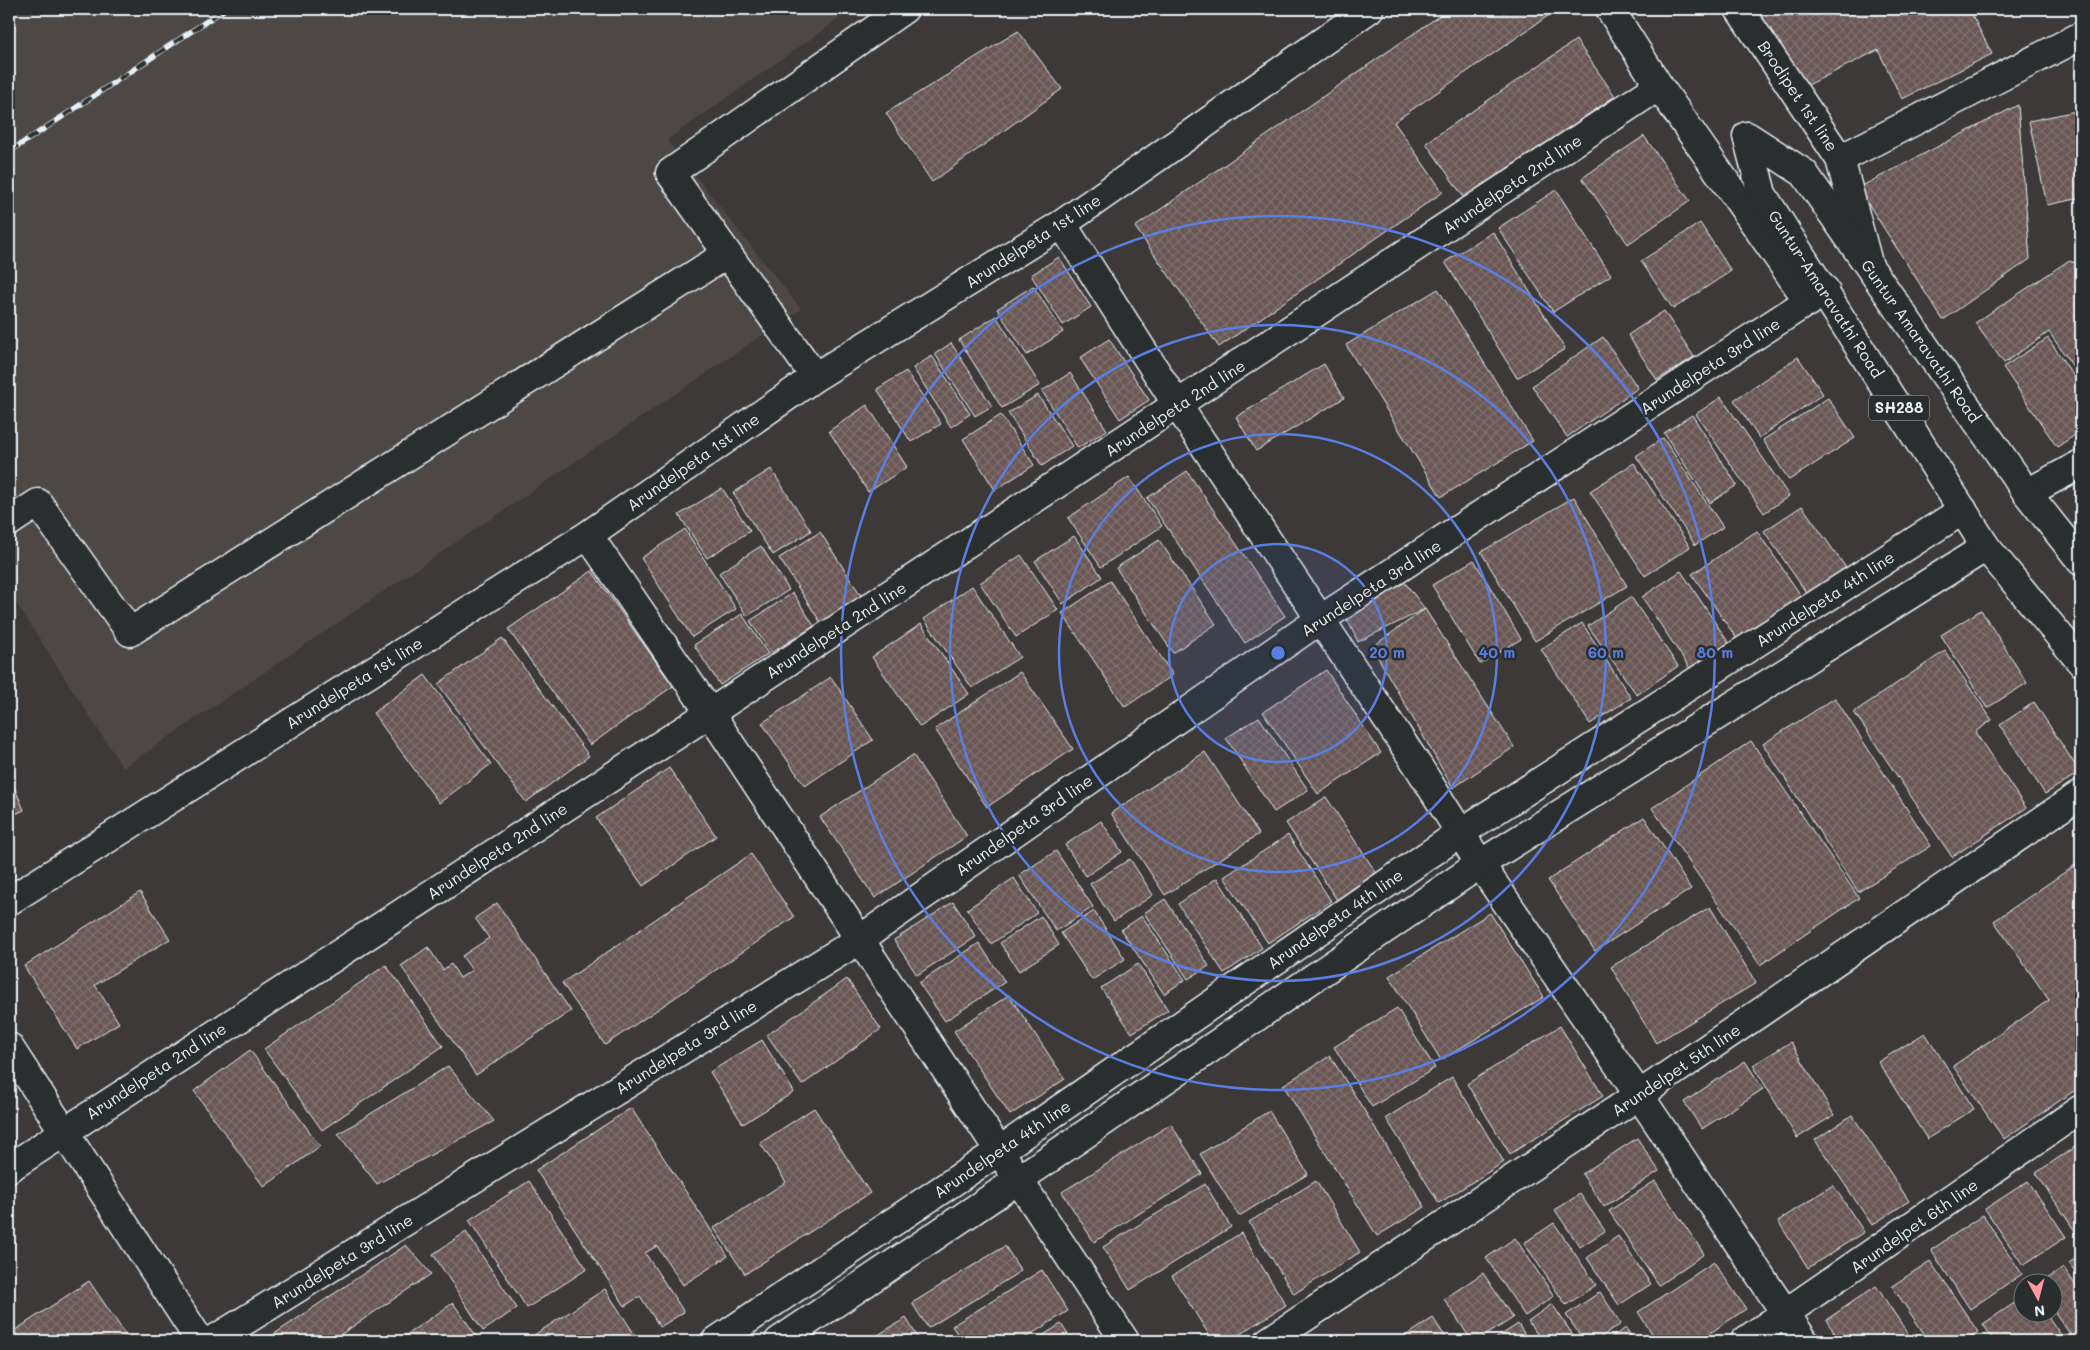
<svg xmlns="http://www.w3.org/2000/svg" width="2090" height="1350" viewBox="0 0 2090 1350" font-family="Mali,sans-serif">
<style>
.built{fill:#4d4645}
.building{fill:url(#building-cross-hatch);stroke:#e8f1f8}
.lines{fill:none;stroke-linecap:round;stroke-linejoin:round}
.minor-casing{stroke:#e8f1f8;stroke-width:31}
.tertiary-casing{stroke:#e8f1f8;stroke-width:31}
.primary-casing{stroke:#e8f1f8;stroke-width:31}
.minor{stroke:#2a2d2e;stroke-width:28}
.tertiary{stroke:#2a2d2e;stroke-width:28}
.primary{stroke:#2a2d2e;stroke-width:28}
.rail-casing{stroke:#e8f1f8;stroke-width:5.5}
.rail{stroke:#2a2d2e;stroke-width:4;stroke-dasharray:11;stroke-linecap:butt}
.ring{fill:none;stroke:#5a7fe2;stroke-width:2.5}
.labels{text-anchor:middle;stroke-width:5;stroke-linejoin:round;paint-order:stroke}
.shield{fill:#2a2d2e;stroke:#afb6bb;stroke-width:1}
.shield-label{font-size:15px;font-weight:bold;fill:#e8f1f8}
.street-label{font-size:16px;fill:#e8f1f8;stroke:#2a2d2e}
.centre{fill:#5a7fe2;stroke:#2a2d2e;stroke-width:2.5}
.ring-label{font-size:15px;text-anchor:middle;font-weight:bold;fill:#5a7fe2;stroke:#2a2d2e;stroke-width:5;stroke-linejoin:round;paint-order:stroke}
</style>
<defs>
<pattern id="building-cross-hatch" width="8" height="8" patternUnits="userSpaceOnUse" patternTransform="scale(1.25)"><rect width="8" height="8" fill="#695654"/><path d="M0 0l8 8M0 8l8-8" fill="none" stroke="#7e6f6d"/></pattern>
</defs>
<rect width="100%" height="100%" fill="#3d3939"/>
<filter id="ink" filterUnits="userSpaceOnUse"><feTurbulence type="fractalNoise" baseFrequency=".02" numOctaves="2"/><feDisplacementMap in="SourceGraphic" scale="10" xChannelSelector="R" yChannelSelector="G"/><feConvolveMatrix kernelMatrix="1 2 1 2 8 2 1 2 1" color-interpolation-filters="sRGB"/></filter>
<g filter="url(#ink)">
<path class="built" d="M9 9H853L667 140 801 309 123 768 11 595H9Z"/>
<path class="building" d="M1449 9H1558L1394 122 1443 192 1219 347 1135 227Z
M1752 9H1969L1992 54 1902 99 1878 50 1798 90Z
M1018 31 1062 89 932 182 886 113Z
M1576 40 1615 96 1465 199 1426 143Z
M2018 105 2030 259 1943 320 1858 188Z
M2081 110V198L2047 205 2029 121Z
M1644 136 1690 201 1628 244 1582 178Z
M1556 190 1611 275 1553 312 1498 228Z
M1700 223 1731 271 1673 309 1641 261Z
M1493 232 1565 349 1517 378 1445 262Z
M1059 257 1091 307 1063 325 1031 275Z
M2068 261 2077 263 2081 261V378L2049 332 2004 363 1975 323Z
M1033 286 1063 332 1027 355 997 309Z
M1438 289 1533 441 1441 497 1346 345Z
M1664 311 1694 357 1657 380 1628 335Z
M996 316 1040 385 1002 408 959 340Z
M1603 337 1638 388 1567 437 1532 386Z
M2048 338 2081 387V431L2057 447 2003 367Z
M1109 339 1149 400 1120 419 1080 358Z
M951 343 992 406 975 416 935 354Z
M932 356 970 414 951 427 913 368Z
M1798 357 1823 394 1759 438 1734 400Z
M1324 364 1344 398 1256 451 1236 417Z
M906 371 941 424 911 442 877 389Z
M1070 373 1107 430 1078 448 1042 391Z
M1038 395 1072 446 1042 466 1008 413Z
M1721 397 1789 496 1764 513 1696 414Z
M1828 398 1855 438 1789 480 1763 440Z
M867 405 907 467 868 492 829 431Z
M1001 415 1034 465 995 490 963 439Z
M1692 415 1737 485 1710 503 1664 433Z
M1663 438 1723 527 1695 545 1636 456Z
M1634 463 1690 547 1645 576 1590 491Z
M771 469 811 531 773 555 733 493Z
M1187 471 1285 616 1245 643 1147 498Z
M1129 477 1162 526 1101 567 1068 518Z
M722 488 750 531 707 558 679 515Z
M1574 497 1627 586 1535 641 1481 552Z
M1802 506 1849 572 1810 598 1764 531Z
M685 529 736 609 692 637 641 558Z
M1757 531 1808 606 1744 649 1692 574Z
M820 532 862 597 821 623 779 558Z
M1074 536 1102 577 1063 604 1035 561Z
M1159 540 1216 624 1173 653 1116 568Z
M761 546 789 590 747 616 719 573Z
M1021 555 1058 610 1016 637 980 583Z
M1474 560 1521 639 1480 664 1432 585Z
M592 571 673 686 590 745 508 629Z
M1681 571 1730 645 1691 670 1642 597Z
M1403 580 1425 609 1358 642 1346 617Z
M1110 581 1173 675 1125 707 1062 613Z
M972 586 1020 657 972 688 924 619Z
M793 593 814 626 771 653 750 621Z
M1631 597 1678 666 1637 695 1588 626Z
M1425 609 1514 747 1453 788 1372 647Z
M1981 610 2027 683 1987 708 1941 635Z
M742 614 768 654 720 685 694 645Z
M1582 623 1631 698 1590 724 1541 649Z
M921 624 969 694 920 727 872 657Z
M502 638 589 756 526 802 438 684Z
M1945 651 1992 720 1975 732 2026 808 1952 857 1854 712Z
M1326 670 1381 753 1318 794 1263 712Z
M1020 672 1073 749 987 807 935 729Z
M425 675 491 764 439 803 373 713Z
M831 677 873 740 805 786 762 723Z
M1835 698 1931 846 1858 892 1763 744Z
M2034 702 2080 772 2045 794 2000 725Z
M1259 717 1308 790 1274 812 1226 738Z
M1751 741 1859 898 1760 965 1652 808Z
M1205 752 1259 834 1165 895 1111 813Z
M913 755 967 836 875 898 820 817Z
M669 768 716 836 643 886 596 818Z
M9 775 24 810 9 817Z
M1326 797 1379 877 1339 903 1286 823Z
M1644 817 1691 889 1595 951 1548 880Z
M1101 821 1122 852 1086 876 1065 845Z
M1288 835 1331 901 1268 943 1224 877Z
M1056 851 1093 907 1056 931 1019 875Z
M751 854 794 917 605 1045 562 983Z
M1130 859 1153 895 1114 921 1090 884Z
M2081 861V1086L2004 1139 1953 1066 2049 1000 1994 921Z
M1014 878 1037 913 991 944 967 909Z
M1217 878 1262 948 1224 973 1178 904Z
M140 892 170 939 95 985 119 1023 77 1049 24 966Z
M1165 899 1209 966 1188 979 1144 913Z
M953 902 976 937 917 975 894 940Z
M497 903 571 1011 476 1075 401 966 428 947 443 970 451 964 460 978 472 970 462 956 489 938 475 918Z
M1710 907 1756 983 1656 1043 1611 967Z
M1094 911 1125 959 1092 980 1061 933Z
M1490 913 1544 997 1441 1060 1389 976Z
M1041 916 1059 945 1019 971 1000 943Z
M1142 916 1185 980 1164 994 1121 930Z
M979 943 1005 982 945 1021 919 983Z
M1138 964 1168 1010 1132 1033 1101 988Z
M386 965 443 1046 322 1130 264 1049Z
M847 979 881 1029 802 1085 767 1035Z
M1009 995 1065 1079 1010 1115 954 1031Z
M1397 1008 1435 1068 1372 1107 1334 1047Z
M1560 1026 1603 1096 1510 1154 1467 1084Z
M1925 1033 1974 1109 1927 1139 1878 1062Z
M762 1040 794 1092 743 1124 710 1072Z
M1791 1042 1834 1115 1797 1138 1753 1065Z
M250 1050 320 1146 264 1187 194 1091Z
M1330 1056 1425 1207 1377 1236 1283 1085Z
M1745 1061 1763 1089 1702 1129 1684 1102Z
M448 1066 494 1121 377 1184 338 1134Z
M1452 1077 1504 1162 1439 1203 1386 1118Z
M631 1108 728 1256 683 1285 657 1246 645 1253 684 1312 660 1327 640 1296 625 1306 536 1170Z
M814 1108 870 1193 745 1274 714 1228 786 1182 760 1143Z
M1269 1111 1308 1174 1239 1216 1200 1154Z
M1852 1115 1909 1201 1872 1225 1815 1140Z
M1171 1124 1202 1174 1094 1242 1062 1192Z
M1637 1138 1659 1171 1604 1207 1582 1174Z
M2079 1144 2081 1147V1240L2036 1173Z
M529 1181 587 1269 527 1308 469 1220Z
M1316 1181 1360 1252 1294 1294 1249 1222Z
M1655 1181 1704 1254 1659 1285 1609 1211Z
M2028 1181 2066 1237 2023 1265 1985 1209Z
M1205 1184 1231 1227 1130 1290 1103 1247Z
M1833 1185 1864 1232 1808 1268 1778 1221Z
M1580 1194 1605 1231 1580 1247 1555 1210Z
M1983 1215 2022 1274 1970 1309 1931 1250Z
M1554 1223 1596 1285 1566 1305 1524 1243Z
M466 1232 517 1308 483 1331 433 1254Z
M1241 1233 1286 1305 1229 1341H1213L1172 1276Z
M1618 1236 1651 1284 1619 1305 1587 1258Z
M1515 1238 1554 1296 1525 1316 1486 1258Z
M406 1245 431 1274 331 1341H264Z
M1005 1246 1021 1271 928 1328 912 1303Z
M2081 1255V1280L2069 1263Z
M1930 1261 1978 1332 1964 1341H1929L1892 1286Z
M1714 1262 1746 1309 1698 1341H1657L1638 1312Z
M2064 1268 2081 1293V1341H2075L2052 1308V1282H2042Z
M1042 1270 1068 1311 1020 1341H962L952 1326Z
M1483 1273 1513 1318 1477 1341H1472L1444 1299Z
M89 1281 130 1341H21L14 1331Z
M1876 1286 1913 1341H1840L1826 1320Z
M605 1289 639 1341H525Z
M1600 1292 1621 1324 1595 1341H1584L1566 1315Z
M2022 1298V1312H2045L2065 1341H1994L1983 1324Z
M453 1303 480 1341H397Z
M1552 1304 1577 1341H1542L1528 1321Z
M906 1318 920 1341H868Z
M1433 1318 1448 1341H1401L1400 1340Z
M1061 1324 1072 1341H1034Z
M1518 1324 1529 1341H1492Z
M1626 1328 1634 1341H1606Z"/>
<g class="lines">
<defs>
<path id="minor" d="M1610 9 1659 86 1809 302
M1739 9 1840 159
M1062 224 1178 406 1418 766 1480 864 1639 1095 1804 1341
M1868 263 1840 159 2081 36
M815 377 670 173 904 9
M9 522 38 503 130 632 727 254
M588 535 710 713 1125 1341
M9 901 588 535 815 377 1062 224 1369 9
M9 1047 200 1341
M9 1168 710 713 1659 86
M212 1341 859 940 1321 619 1825 290
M1269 1341 1639 1095 2081 794
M1745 1341 2081 1109"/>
<path id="tertiary" d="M2027 493 2081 464
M716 1341 999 1151 1460 833 1963 510
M779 1341 1018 1180 1480 864 1986 547"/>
<path id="primary" d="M1747 136 1762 194 1986 547 2081 662
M1747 136 1804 173 2027 493 2081 561"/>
</defs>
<use href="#minor" class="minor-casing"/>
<use href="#tertiary" class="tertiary-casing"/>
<use href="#primary" class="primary-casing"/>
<use href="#minor" class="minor"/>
<use href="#tertiary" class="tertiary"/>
<use href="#primary" class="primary"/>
<defs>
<path id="rail" d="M9 152 225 9"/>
</defs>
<use href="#rail" class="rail-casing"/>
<use href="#rail" class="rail"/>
</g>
</g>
<circle cx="1278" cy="653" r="109" fill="#5a7fe2" fill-opacity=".12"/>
<g class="ring">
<circle cx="1278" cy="653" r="109"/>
<circle cx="1278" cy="653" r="219"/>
<circle cx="1278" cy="653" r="328"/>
<circle cx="1278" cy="653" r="437"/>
</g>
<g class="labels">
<rect class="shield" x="1869" y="395.5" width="60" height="25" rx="4"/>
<g class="shield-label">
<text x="1899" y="413">SH288</text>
</g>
<g class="street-label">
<text transform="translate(1798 96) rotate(56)" y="6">Brodipet 1st line</text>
<text transform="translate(1512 184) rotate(-34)" y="6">Arundelpeta 2nd line</text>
<text transform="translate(1033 241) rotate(-33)" y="6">Arundelpeta 1st line</text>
<text transform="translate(1826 294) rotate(57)" y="6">Guntur-Amaravathi Road</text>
<text transform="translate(1921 341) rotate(55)" y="6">Guntur Amaravathi Road</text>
<text transform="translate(1710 366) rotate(-33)" y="6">Arundelpeta 3rd line</text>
<text transform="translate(1175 408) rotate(-33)" y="6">Arundelpeta 2nd line</text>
<text transform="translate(693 462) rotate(-35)" y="6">Arundelpeta 1st line</text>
<text transform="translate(1371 588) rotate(-33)" y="6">Arundelpeta 3rd line</text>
<text transform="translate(1825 599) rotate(-33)" y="6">Arundelpeta 4th line</text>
<text transform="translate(836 630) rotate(-33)" y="6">Arundelpeta 2nd line</text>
<text transform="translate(354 683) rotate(-32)" y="6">Arundelpeta 1st line</text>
<text transform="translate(1024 825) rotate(-35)" y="6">Arundelpeta 3rd line</text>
<text transform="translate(497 851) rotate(-33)" y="6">Arundelpeta 2nd line</text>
<text transform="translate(1335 919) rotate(-35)" y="6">Arundelpeta 4th line</text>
<text transform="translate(686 1047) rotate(-32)" y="6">Arundelpeta 3rd line</text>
<text transform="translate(1676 1070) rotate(-34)" y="6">Arundelpet 5th line</text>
<text transform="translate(156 1071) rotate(-33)" y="6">Arundelpeta 2nd line</text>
<text transform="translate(1002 1149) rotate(-34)" y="6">Arundelpeta 4th line</text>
<text transform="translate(1914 1226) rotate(-35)" y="6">Arundelpet 6th line</text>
<text transform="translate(342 1261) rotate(-32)" y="6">Arundelpeta 3rd line</text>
</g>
</g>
<circle cx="1278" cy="653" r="8" class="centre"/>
<g class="ring-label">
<text x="1387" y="658">20 m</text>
<text x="1497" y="658">40 m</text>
<text x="1606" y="658">60 m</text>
<text x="1715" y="658">80 m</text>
</g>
<rect width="2090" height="1350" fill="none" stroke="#2a2d2e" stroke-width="30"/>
<rect x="15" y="15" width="2060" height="1320" fill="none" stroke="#e8f1f8" stroke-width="2" filter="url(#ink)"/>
<g transform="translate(2038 1298) rotate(173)"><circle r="24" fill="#2a2d2e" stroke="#767b7f"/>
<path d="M0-4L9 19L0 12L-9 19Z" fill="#ff9aa2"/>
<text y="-8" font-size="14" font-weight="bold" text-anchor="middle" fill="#e8f1f8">N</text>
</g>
</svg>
